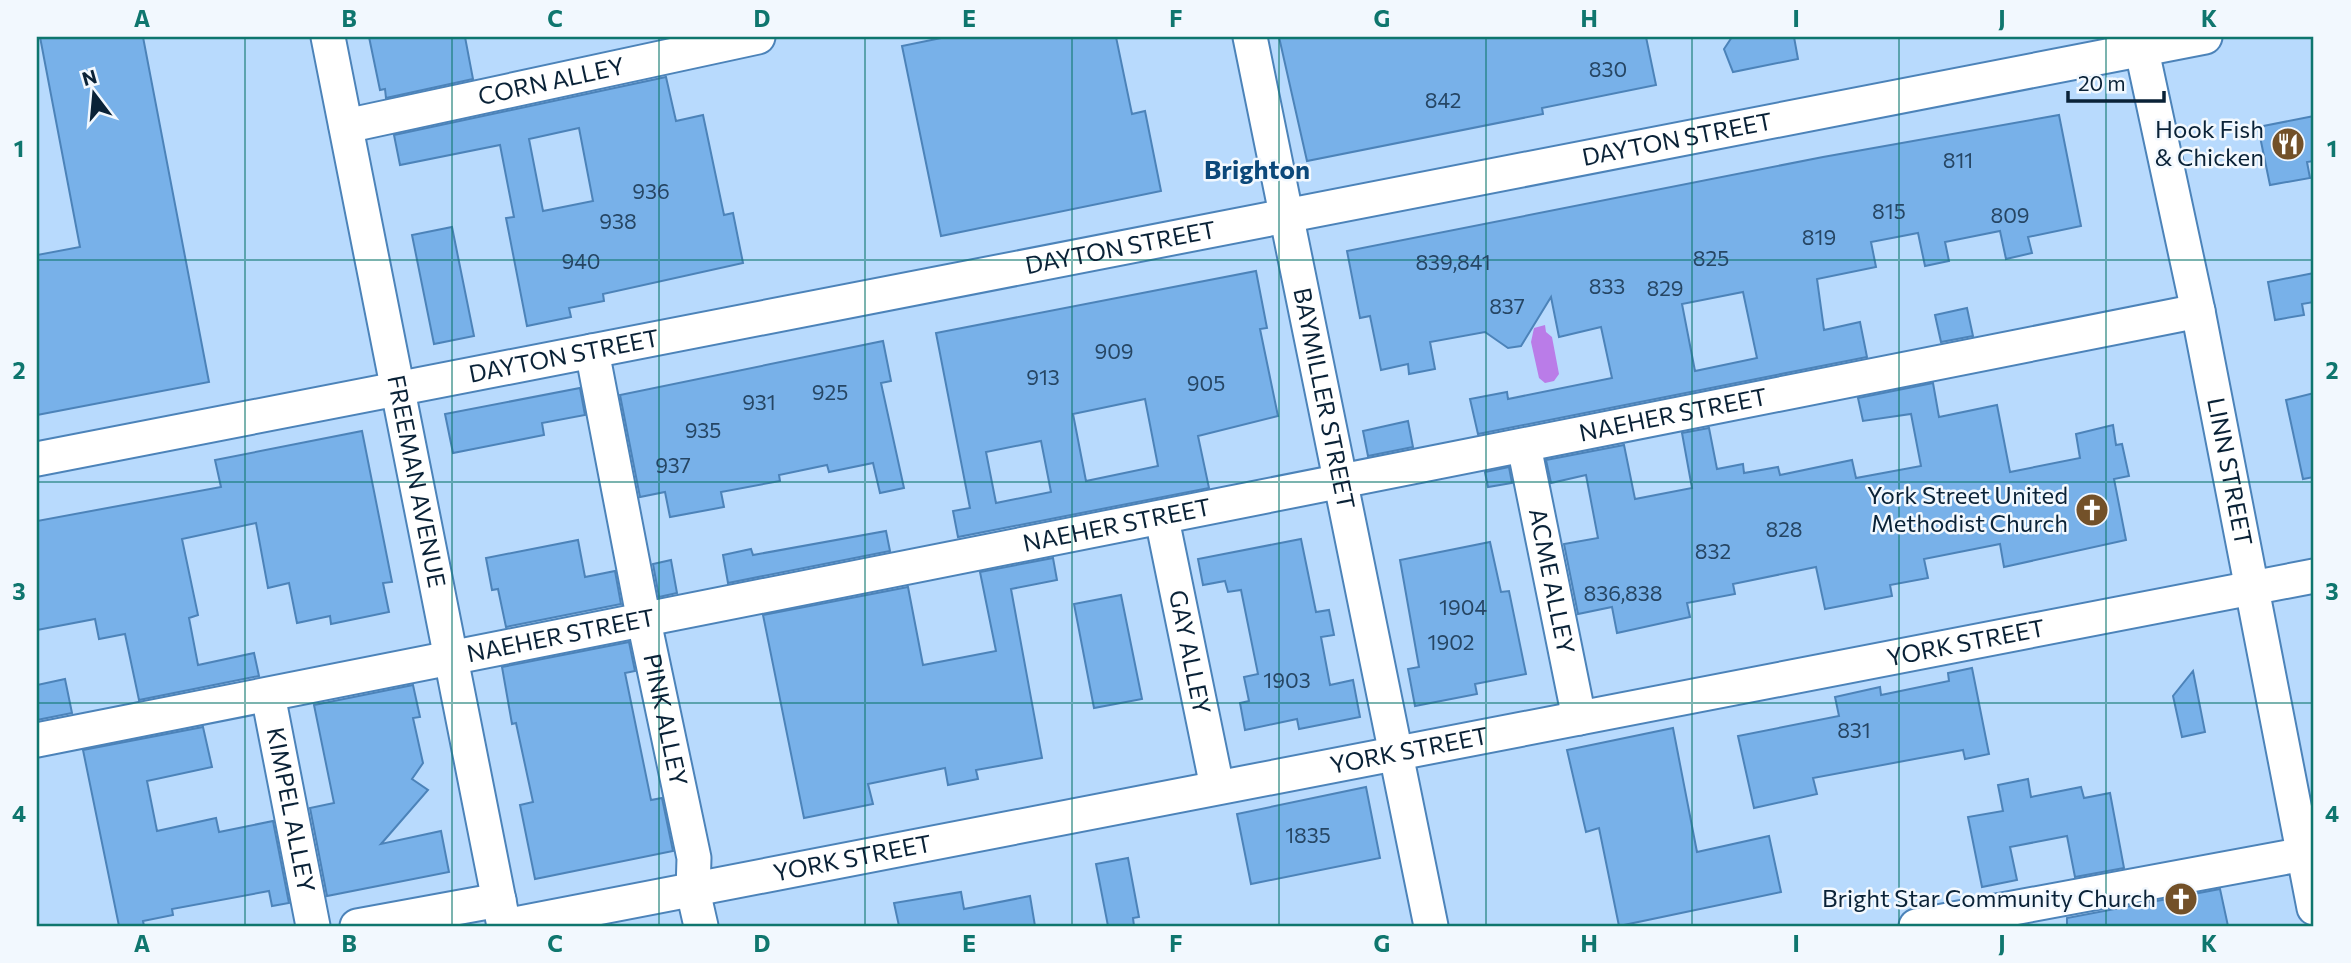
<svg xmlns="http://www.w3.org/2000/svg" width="2351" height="963" viewBox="0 0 2351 963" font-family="Commissioner,sans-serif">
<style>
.water{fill:#ba7ce8}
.building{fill:#78b1e9;stroke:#4c83b9;stroke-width:2;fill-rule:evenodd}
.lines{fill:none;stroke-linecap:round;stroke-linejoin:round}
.minor-casing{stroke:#4c83b9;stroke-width:37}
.minor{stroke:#fff;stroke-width:33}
.grid{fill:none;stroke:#0f766e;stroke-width:2;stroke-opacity:0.55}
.labels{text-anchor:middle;stroke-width:5;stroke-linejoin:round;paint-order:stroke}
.number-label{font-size:21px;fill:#264664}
.street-label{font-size:24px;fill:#0a2237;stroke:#f2f8fe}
.poi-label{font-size:24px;fill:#0a2237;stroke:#f2f8fe;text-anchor:end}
.neighbourhood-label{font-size:26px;font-weight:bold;fill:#0b487a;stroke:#f2f8fe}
.neatline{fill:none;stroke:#0f766e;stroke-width:2.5}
.grid-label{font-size:23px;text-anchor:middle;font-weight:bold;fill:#0f766e}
</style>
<rect width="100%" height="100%" fill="#b8dafd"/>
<path class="water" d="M1545 325 1546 332 1552 337 1559 374 1554 381 1545 383 1539 378 1531 342 1534 328Z"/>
<path class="building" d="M40 37H143L209 382 37 415V255L80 247Z
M369 37H465L473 79 386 98 385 89 380 90Z
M946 37H1116L1132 114 1145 111 1161 191 941 236 902 46Z
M1279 37H1646L1656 85 1542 108 1543 114 1307 161Z
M1732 37H1794L1798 59 1733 72 1724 49Z
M666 77 676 121 703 115 724 215 733 213 743 263 603 294 604 301 569 308 571 317 527 326 506 218 514 217 500 145 400 165 394 135ZM579 128 593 201 543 211 529 139Z
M2059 115 2081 226 2028 237 2032 253 2006 259 2000 231 1945 242 1949 261 1925 266 1918 233 1871 242 1876 267 1817 279 1824 330 1860 322 1867 357 1478 434 1470 399 1507 392 1508 399 1612 378 1601 327 1559 337 1551 297 1521 346 1508 348 1485 332 1430 342 1435 369 1409 374 1408 364 1381 370 1370 316 1360 318 1347 251 1823 157ZM1743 292 1757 358 1695 371 1682 304Z
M2314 116V161L2307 162 2310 178 2270 185 2258 127Z
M452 227 474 336 434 344 412 235Z
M1256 271 1267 328 1260 329 1278 416 1198 436 1209 488 958 537 953 511 970 508 936 333ZM1145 399 1158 466 1086 481 1073 414ZM1041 441 1051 492 996 503 986 452Z
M2314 273V302L2302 304 2304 315 2275 320 2268 282Z
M1967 308 1973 336 1941 342 1935 315Z
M883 341 891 381 881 383 904 488 880 493 873 463 829 472 827 465 779 475 780 481 721 492 724 507 670 517 665 492 640 497 620 395Z
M1933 383 1939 417 1997 405 2010 472 2080 458 2076 434 2113 425 2116 445 2122 444 2129 476 2114 479 2126 540 2004 567 2000 544 1924 559 1928 578 1890 585 1892 596 1825 609 1816 567 1733 584 1735 594 1687 603 1690 617 1617 633 1612 607 1578 614 1564 544 1598 538 1586 475 1551 483 1546 460 1624 445 1635 499 1692 488 1682 433 1709 428 1717 469 1743 464 1744 473 1778 467 1780 475 1852 460 1856 478 1921 466 1911 414 1863 421 1858 398Z
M580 388 585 415 542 423 544 435 453 453 445 414Z
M2314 393V477L2303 479 2286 400Z
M1408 421 1413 447 1368 456 1363 431Z
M362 431 392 582 383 583 389 612 331 624 330 616 297 623 289 583 268 588 256 523 182 539 198 615 189 618 198 665 254 653 259 676 139 700 125 634 99 639 95 619 37 630V521L221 487 215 460Z
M1509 467 1512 483 1488 487 1485 472Z
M886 531 890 551 728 583 723 555 751 549 753 555Z
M1301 539 1316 612 1329 610 1334 635 1321 637 1330 685 1353 680 1360 717 1299 729 1297 719 1245 730 1240 703 1249 701 1244 677 1258 674 1241 590 1228 592 1225 581 1203 585 1198 559Z
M578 540 585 577 615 571 621 604 506 627 498 589 492 590 486 558Z
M1490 542 1501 592 1509 591 1526 674 1475 684 1477 694 1415 706 1408 669 1419 667 1400 560Z
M1053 558 1057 580 1011 589 1042 758 976 770 978 779 948 785 945 768 868 784 873 804 804 818 763 615 908 587 923 665 996 651 980 572Z
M671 560 677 593 659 597 653 564Z
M1121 595 1142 699 1094 708 1074 604Z
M629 642 635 671 625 673 651 800 662 798 673 851 535 879 520 805 533 802 516 723 512 724 502 667Z
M1972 668 1989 754 1965 759 1963 750 1813 778 1817 794 1754 808 1738 736 1839 716 1835 697 1880 687 1881 695 1949 681 1948 673Z
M2193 671 2205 732 2182 737 2173 696Z
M65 679 72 713 37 720V685Z
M413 685 420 717 413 718 423 763 412 779 428 790 381 844 441 831 449 872 327 896 310 808 334 803 314 705Z
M203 727 212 767 147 781 157 831 216 818 219 832 273 821 289 903 272 906 269 891 172 909 173 915 143 921 144 926H119L83 750Z
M1673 728 1697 852 1769 836 1781 892 1619 926 1599 828 1586 832 1567 750Z
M2028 779 2031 797 2081 787 2084 798 2110 793 2124 868 2075 877 2067 836 2010 847 2017 880 1982 887 1968 817 2003 811 1998 785Z
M1366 787 1380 858 1251 884 1237 814Z
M1128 858 1139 917 1133 918 1134 926H1108L1096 864Z
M2220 889 2228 926H2067V918Z
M961 892 964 909 1030 896 1035 926H899L894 903Z"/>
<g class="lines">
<defs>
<g id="minor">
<path id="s1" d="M328 37 504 926"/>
<path id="s2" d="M1250 37 1431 926"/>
<path id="s3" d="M2139 37 2198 311 2314 908"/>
<path id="s4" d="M346 126 758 37"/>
<path id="s5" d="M592 351 644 621 694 858 693 891 701 926"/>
<path id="s6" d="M1524 446 1579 718"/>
<path id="s7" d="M37 459 2205 37"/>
<path id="s8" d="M1162 519 1217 787"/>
<path id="s9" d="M268 695 313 926"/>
<path id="s10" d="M37 740 2198 311"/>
<path d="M357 926 499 900"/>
<path id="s11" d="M504 926 2314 576"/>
<path d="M1916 926 2304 854"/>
</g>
</defs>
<use href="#minor" class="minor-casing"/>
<use href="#minor" class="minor"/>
</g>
<path class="grid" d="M245 37V926M452 37V926M659 37V926M865 37V926M1072 37V926M1279 37V926M1486 37V926M1692 37V926M1899 37V926M2106 37V926M37 260H2314M37 482H2314M37 703H2314"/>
<defs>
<symbol id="restaurant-disc" viewBox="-11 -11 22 22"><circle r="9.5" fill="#735129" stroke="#f2f8fe"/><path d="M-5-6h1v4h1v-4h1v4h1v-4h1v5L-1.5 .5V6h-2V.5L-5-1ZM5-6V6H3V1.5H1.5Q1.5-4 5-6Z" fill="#fff"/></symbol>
<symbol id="church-disc" viewBox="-11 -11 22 22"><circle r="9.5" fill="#735129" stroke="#f2f8fe"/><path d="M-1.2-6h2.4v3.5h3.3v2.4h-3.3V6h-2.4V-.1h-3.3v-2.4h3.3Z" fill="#fff"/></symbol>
</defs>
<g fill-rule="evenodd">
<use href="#restaurant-disc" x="2269" y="125" width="38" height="38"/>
<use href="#church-disc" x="2073" y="491" width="38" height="38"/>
<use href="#church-disc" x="2162" y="880" width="38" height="38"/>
</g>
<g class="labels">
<g class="number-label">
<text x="1608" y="77">830</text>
<text x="1443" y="108">842</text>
<text x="1958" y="168">811</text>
<text x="651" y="199">936</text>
<text x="1889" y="219">815</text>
<text x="2010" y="223">809</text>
<text x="618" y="229">938</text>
<text x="1819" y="245">819</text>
<text x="1711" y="266">825</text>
<text x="581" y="269">940</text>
<text x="1453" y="270">839,841</text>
<text x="1607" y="294">833</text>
<text x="1665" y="296">829</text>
<text x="1507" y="314">837</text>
<text x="1114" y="359">909</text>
<text x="1043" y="385">913</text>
<text x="1206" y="391">905</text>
<text x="830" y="400">925</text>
<text x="759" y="410">931</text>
<text x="703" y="438">935</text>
<text x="673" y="473">937</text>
<text x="1784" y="537">828</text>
<text x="1713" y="559">832</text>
<text x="1623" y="601">836,838</text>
<text x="1463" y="615">1904</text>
<text x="1451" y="650">1902</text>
<text x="1287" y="688">1903</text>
<text x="1854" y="738">831</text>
<text x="1308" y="843">1835</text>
</g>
<g class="street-label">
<text dy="8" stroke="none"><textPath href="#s4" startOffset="210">CORN ALLEY</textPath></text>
<text dy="8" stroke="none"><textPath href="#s7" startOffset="1671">DAYTON STREET</textPath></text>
<text dy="8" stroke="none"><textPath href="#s7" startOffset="1104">DAYTON STREET</textPath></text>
<text dy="8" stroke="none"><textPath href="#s7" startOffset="537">DAYTON STREET</textPath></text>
<text dy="8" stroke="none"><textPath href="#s2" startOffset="369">BAYMILLER STREET</textPath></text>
<text dy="8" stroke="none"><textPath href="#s10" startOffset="1668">NAEHER STREET</textPath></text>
<text dy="8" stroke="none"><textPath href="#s3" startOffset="444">LINN STREET</textPath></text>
<text dy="8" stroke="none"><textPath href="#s1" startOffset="453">FREEMAN AVENUE</textPath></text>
<text dy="8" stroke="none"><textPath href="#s10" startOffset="1101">NAEHER STREET</textPath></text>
<text dy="8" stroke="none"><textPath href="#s6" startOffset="138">ACME ALLEY</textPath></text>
<text dy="8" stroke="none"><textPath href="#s10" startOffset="534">NAEHER STREET</textPath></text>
<text dy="8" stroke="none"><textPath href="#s11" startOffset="1489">YORK STREET</textPath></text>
<text dy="8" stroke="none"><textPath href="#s8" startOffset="136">GAY ALLEY</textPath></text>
<text dy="8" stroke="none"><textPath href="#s5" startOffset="376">PINK ALLEY</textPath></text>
<text dy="8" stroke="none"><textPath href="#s11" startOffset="922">YORK STREET</textPath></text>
<text dy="8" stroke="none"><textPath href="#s9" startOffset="117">KIMPEL ALLEY</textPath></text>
<text dy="8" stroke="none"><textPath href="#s11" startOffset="355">YORK STREET</textPath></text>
</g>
<g class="poi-label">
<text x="2264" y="138">Hook Fish<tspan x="2264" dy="28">&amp; Chicken</tspan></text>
<text x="2068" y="504">York Street United<tspan x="2068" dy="28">Methodist Church</tspan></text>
<text x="2156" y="907">Bright Star Community Church</text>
</g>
<g class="neighbourhood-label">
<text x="1257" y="179">Brighton</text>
</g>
</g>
<rect width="2351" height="963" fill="none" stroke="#f2f8fe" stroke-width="77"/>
<g transform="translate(94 94) rotate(344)" stroke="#f2f8fe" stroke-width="5" paint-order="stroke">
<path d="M0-5L12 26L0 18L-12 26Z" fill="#0a2237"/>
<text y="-10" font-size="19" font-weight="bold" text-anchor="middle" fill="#0a2237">N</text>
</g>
<path d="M2068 91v10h96v-10" fill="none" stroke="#0a2237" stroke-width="3.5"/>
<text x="2078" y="91" font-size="21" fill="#0a2237" stroke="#f2f8fe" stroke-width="5" paint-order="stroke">20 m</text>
<rect x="38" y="38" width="2274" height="887" class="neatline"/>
<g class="grid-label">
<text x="142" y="27">A</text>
<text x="349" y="27">B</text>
<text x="555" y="27">C</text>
<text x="762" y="27">D</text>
<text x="969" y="27">E</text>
<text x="1176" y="27">F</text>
<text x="1382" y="27">G</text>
<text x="1589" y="27">H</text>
<text x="1796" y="27">I</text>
<text x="2002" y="27">J</text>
<text x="2209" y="27">K</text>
<text x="19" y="157">1</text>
<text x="2332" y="157">1</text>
<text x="19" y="379">2</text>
<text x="2332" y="379">2</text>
<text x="19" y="600">3</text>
<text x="2332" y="600">3</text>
<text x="19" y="822">4</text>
<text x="2332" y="822">4</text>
<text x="142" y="952">A</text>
<text x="349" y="952">B</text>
<text x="555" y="952">C</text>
<text x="762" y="952">D</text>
<text x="969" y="952">E</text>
<text x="1176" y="952">F</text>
<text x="1382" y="952">G</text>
<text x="1589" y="952">H</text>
<text x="1796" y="952">I</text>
<text x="2002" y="952">J</text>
<text x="2209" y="952">K</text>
</g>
</svg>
